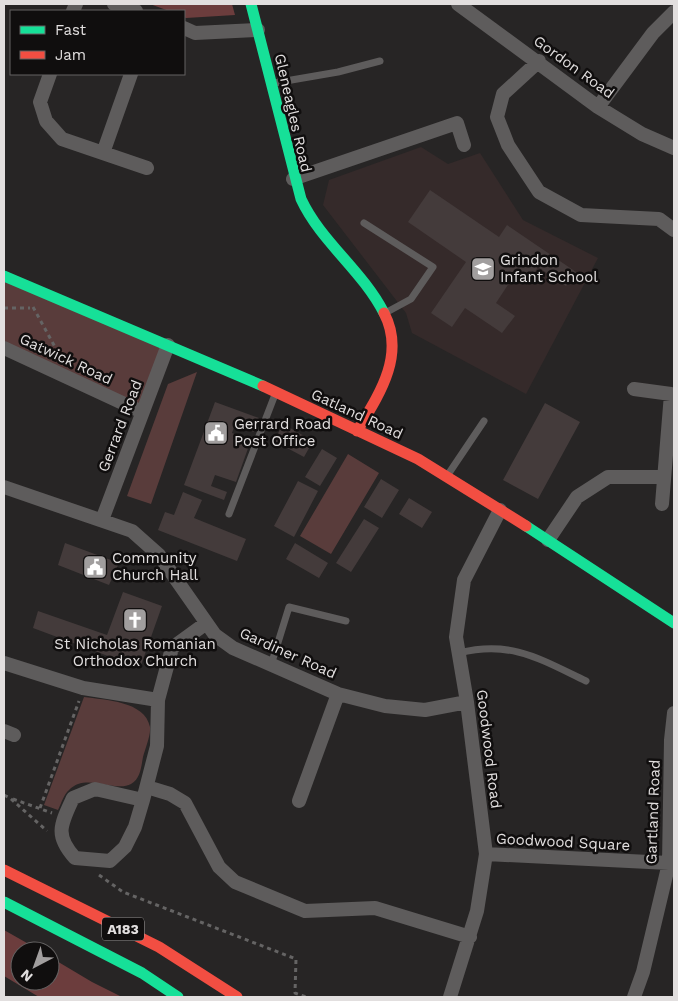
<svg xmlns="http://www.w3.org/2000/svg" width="678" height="1001" viewBox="0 0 678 1001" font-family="'Work Sans',sans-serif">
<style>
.built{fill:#352a2a}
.green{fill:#593c3b}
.forest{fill:#6c3d3d}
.building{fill:#443b3b}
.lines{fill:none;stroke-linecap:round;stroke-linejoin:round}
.path{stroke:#656464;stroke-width:3;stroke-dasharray:4 4;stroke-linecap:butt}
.lane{stroke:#5e5c5c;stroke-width:7}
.street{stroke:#5e5c5c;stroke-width:14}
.fast{stroke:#16e098;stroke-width:11}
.jam{stroke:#f24e42;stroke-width:11}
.labels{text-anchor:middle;stroke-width:5;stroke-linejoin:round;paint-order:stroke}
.shield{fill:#100e0e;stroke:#a3a0a0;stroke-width:1}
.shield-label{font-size:14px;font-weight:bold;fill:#e2dfdf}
.street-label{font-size:15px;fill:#e2dfdf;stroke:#100e0e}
.poi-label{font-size:15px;fill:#e2dfdf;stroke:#100e0e;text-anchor:start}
</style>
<rect width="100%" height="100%" fill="#272525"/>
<path class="built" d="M421 147 448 164 480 153 523 220 598 258 526 394 412 333 406 313 323 205 329 180Z"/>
<path class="green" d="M4 276 168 345 142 412 4 348Z
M197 372 151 504 127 496 168 384Z
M348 454 379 473 331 554 300 536Z
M84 697C105 700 145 701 150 727 151 735 145 749 143 757 141 767 141 778 131 784 115 793 86 772 69 790 64 794 61 804 58 810L44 805Z"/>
<path class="forest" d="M150 4H232L235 15 186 18 184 17V11H169Z
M4 930 41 951H20V981H50V957L92 982 122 997H39L4 976Z"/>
<path class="building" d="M430 190 499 237 507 225 576 272 566 286 538 267 530 280 517 271 496 303 515 316 502 333 465 308 452 327 431 313 466 262 408 222Z
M215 402 259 418 254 432 235 424 232 433 251 440 236 482 215 475 211 486 227 492 224 500 184 485Z
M545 403 580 422 538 499 503 480Z
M283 424 313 441 304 457 274 441Z
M322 449 337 458 320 486 305 477Z
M381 479 399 490 382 518 364 507Z
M298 481 318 491 294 537 274 526Z
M183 492 202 500 194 518 246 539 237 561 158 530 165 512 174 515Z
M409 498 432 512 422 528 399 514Z
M364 519 379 528 351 572 336 563Z
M65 543 119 563 109 585 58 565Z
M295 543 328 563 319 578 286 559Z
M123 592 162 606 140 668 33 628 38 611 107 635Z"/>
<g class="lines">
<path class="path" d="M33 307 61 358
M4 308H30
M4 795 10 798 47 831
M13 799 52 813
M40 808 79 701
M99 875 123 892 296 959 295 993 306 997"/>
<path class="lane" d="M274 83 338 72 380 61
M364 223 433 267 411 299 387 312
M447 476 484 421
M229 514 276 392
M459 653C511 640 540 659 586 681
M271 665 289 607 346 621"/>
<path class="street" d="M114 4 136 11
M458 4 598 107 642 134 674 148
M73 11 76 4
M184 28 195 33 258 30
M539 61 503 94 497 117 508 145 539 192 581 215 659 219 674 230
M50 74 40 102 46 121 62 139 147 168
M598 107 653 33 674 12
M103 153 131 74
M293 179 457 123 464 145
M4 348 142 412
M634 389 671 394 662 504
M4 487 132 531 159 555 215 635 233 648 338 694 385 706 425 710 467 702
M102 520 168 345
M548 540 577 497 608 477H662
M4 663 83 688 158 700
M4 731 14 735
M147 787 170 794 185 803 219 867 235 882 305 911 375 908 470 937
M143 800 95 789 73 798C61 824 54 835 75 858L110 861 125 847 135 827 143 800 157 746 158 700 172 648 205 624
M299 801 338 694
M486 854 669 863
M450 997 477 911 486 854 467 702 456 637 464 580 500 510
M634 997 643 972 669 863 671 740 674 713"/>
<path class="fast" d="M251 4 301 199C321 242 362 270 384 313
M4 276 263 386
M526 526 674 623
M4 902 142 973 178 997"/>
<path class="jam" d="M263 386 418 459 526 526
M357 431C379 395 406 355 384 313
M4 870 159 947 237 997"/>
</g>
<defs>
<symbol id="school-square" viewBox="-11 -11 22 22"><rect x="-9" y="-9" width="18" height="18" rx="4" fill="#a19e9e" stroke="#100e0e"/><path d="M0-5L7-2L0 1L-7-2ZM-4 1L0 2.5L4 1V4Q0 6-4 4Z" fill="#fff"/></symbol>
<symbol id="civic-square" viewBox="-11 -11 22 22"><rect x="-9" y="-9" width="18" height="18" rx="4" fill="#a19e9e" stroke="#100e0e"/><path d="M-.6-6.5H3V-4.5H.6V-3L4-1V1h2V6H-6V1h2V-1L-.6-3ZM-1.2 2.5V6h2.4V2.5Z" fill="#fff"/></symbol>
<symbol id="church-square" viewBox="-11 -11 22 22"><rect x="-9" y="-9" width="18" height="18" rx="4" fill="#a19e9e" stroke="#100e0e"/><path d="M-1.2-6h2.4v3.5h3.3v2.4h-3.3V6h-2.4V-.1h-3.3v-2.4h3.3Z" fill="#fff"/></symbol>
</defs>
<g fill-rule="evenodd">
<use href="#school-square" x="469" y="255" width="28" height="28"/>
<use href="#civic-square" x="202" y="419" width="28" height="28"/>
<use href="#civic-square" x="81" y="553" width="28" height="28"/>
<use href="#church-square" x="121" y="606" width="28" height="28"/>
</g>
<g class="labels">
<rect class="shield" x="102" y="917.5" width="42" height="23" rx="4"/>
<g class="shield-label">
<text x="123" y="934">A183</text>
</g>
<g class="street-label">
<text transform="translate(574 67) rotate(36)" y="5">Gordon Road</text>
<text transform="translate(293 113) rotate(77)" y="5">Gleneagles Road</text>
<text transform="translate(66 359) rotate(25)" y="5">Gatwick Road</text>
<text transform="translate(357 414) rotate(25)" y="5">Gatland Road</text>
<text transform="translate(120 426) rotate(-69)" y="5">Gerrard Road</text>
<text transform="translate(288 653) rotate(24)" y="5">Gardiner Road</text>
<text transform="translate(489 749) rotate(83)" y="5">Goodwood Road</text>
<text transform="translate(653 812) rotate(-88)" y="5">Gartland Road</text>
<text transform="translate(563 842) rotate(3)" y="5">Goodwood Square</text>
</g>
<g class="poi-label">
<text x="500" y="265">Grindon<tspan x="500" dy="17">Infant School</tspan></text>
<text x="234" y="429">Gerrard Road<tspan x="234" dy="17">Post Office</tspan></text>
<text x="112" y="563">Community<tspan x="112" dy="17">Church Hall</tspan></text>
<text x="135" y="649" text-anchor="middle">St Nicholas Romanian<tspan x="135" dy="17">Orthodox Church</tspan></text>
</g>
</g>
<rect width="678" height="1001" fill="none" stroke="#e2dfdf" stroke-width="10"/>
<rect x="10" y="10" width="175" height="65" fill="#100e0e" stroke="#646262"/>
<rect x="20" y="26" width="25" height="8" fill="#16e098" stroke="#646262"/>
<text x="55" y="35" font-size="15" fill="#e2dfdf">Fast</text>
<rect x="20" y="51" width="25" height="8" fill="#f24e42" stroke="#646262"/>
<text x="55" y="60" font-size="15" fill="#e2dfdf">Jam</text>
<g transform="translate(35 966) rotate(221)"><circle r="24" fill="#100e0e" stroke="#646262"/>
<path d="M0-4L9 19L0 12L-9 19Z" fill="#a19e9e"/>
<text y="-8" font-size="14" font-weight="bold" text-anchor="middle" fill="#e2dfdf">N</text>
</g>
</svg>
